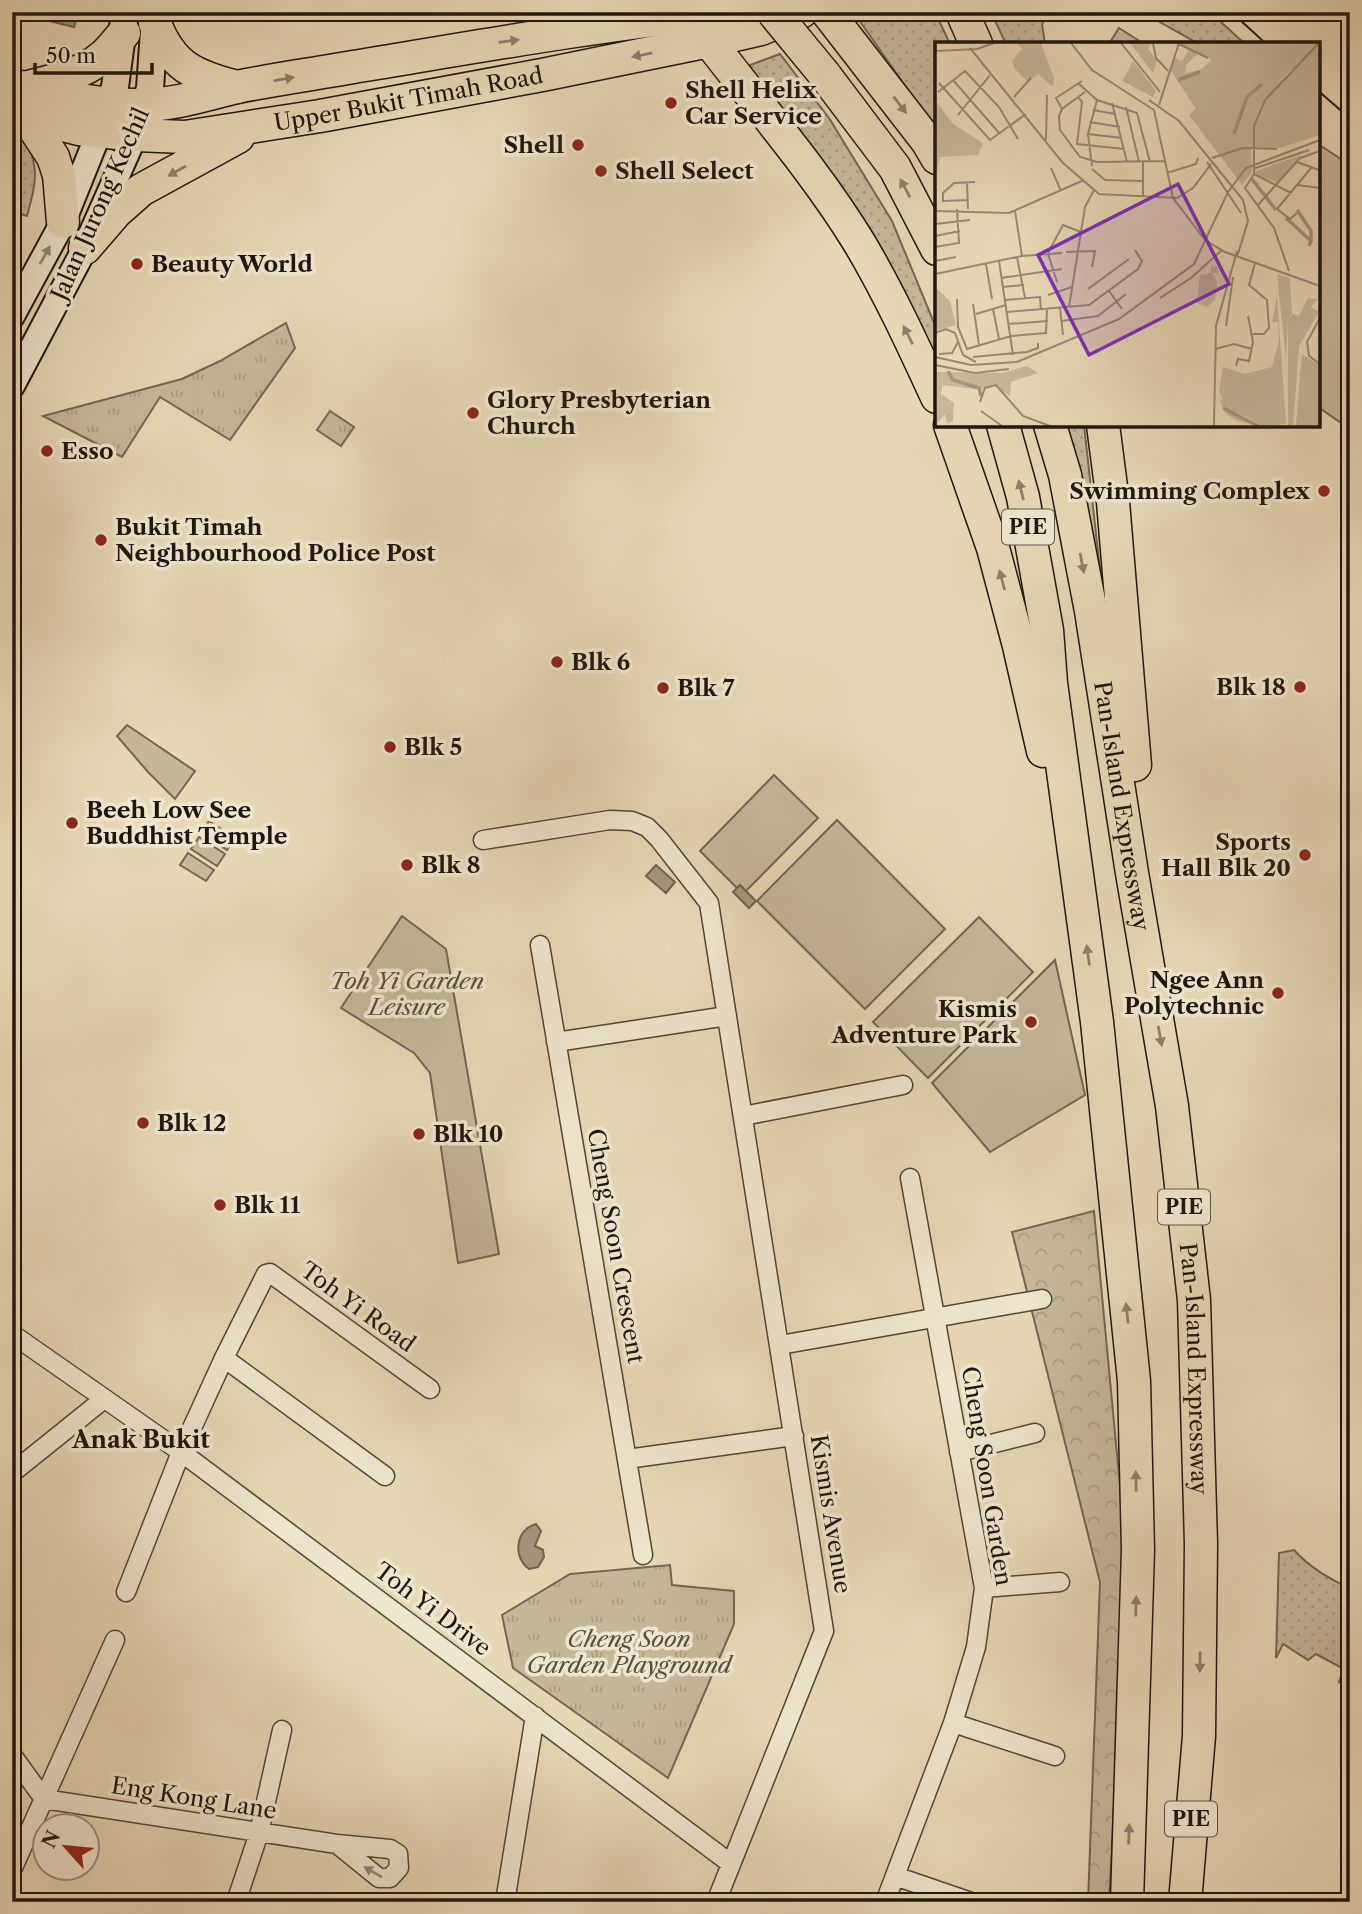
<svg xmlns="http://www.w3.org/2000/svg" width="1362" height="1914" viewBox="0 0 1362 1914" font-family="'Libre Caslon Text',serif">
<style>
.grass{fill:url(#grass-dots);stroke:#726654;stroke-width:2}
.forest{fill:url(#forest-crowns);stroke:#726654;stroke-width:2}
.park{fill:url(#park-tufts);stroke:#726654;stroke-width:2}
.garden{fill:#c5b799;stroke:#726654;stroke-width:2}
.water{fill:#a3967d;stroke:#6f6251;stroke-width:2}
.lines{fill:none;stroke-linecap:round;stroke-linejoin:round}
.street-casing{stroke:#524638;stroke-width:21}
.secondary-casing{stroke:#20150f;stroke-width:28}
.primary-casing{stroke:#20150f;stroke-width:30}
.highway-casing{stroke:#20150f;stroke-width:35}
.street{stroke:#efe6cf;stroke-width:18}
.secondary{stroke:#efe6cf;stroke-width:24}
.primary{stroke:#e7d8b5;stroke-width:26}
.highway{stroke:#e7d8b5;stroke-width:32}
.highway-bridge-casing{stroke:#20150f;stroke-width:35;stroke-linecap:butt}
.highway-bridge{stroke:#e7d8b5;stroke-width:32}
.oneway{fill:#8d806a}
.oneway2{fill:#928879}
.poi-dot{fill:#8f2418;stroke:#efe6cf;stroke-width:2.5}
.labels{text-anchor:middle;stroke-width:7;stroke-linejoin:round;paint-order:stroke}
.shield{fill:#efe6cf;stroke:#5e5449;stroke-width:2}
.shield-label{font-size:21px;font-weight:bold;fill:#20150f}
.poi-label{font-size:23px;font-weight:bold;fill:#20150f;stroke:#efe6cf;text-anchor:start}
.street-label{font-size:23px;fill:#20150f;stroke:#efe6cf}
.park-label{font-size:23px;font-style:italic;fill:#5a4e3f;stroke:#efe6cf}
.neighbourhood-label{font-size:24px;font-weight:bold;fill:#20150f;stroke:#efe6cf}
.inset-river{fill:none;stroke:#a3967d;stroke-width:3.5}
.inset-road{fill:none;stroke:#978a73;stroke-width:2}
.view{fill:#7b2cbf;fill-opacity:0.15;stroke:#7b2cbf;stroke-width:3.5}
.inset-edge{fill:none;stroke:#20150f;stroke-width:3.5}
</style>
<defs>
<pattern id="grass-dots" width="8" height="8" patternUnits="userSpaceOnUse" patternTransform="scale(1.75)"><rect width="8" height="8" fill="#c5b799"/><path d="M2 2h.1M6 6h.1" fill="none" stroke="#a99c83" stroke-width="1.8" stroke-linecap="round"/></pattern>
<pattern id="forest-crowns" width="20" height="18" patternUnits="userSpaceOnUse" patternTransform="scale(1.75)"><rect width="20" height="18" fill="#c5b799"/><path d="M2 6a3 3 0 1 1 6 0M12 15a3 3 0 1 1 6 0" fill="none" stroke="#a99c83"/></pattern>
<pattern id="park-tufts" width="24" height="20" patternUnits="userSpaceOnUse" patternTransform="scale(1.75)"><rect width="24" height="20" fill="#c5b799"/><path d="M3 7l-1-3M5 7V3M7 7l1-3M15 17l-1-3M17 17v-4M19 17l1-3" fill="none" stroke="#a99c83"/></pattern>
</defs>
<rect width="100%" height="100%" fill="#e7d8b5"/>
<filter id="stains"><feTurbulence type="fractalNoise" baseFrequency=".00286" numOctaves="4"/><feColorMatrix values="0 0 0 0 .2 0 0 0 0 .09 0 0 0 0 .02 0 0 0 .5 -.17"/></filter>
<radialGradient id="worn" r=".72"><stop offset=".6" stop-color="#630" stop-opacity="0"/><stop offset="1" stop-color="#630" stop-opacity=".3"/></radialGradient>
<path class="grass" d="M916 12H935L950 44H937V131L859 20Z
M991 12H1051L1042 24 1045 44H1006Z
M1142 12H1210L1245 44H1199Z
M780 54 829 118 892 221 937 330V374L742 68Z
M12 129 25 134C39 171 37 179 27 216L12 211Z
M1047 425H1084L1100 570Z
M1294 1550C1310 1568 1329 1578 1350 1589V1686H1344L1339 1682 1344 1669 1316 1654 1308 1660 1283 1644 1276 1658 1279 1553Z"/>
<path class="forest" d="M1094 1211 1127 1560 1109 1902H1088L1100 1582 1012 1232Z"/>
<path class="park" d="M286 323 295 348 230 440 160 397 122 457 43 416 182 379 220 361Z
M330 411 354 427 341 446 317 430Z
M670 1565 672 1585 734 1591V1624L668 1778 513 1668 502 1615 570 1574Z"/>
<path class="garden" d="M1119 28 1144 44H1109Z
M1318 144 1350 165V429L1318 407Z
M127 725 195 771 175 799 148 772 117 736Z
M774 775 818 818 743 894 700 851Z
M837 820 945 929 865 1009 757 901Z
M209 821 235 838 227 850 201 833Z
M199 837 225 854 217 866 191 849Z
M188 853 214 870 206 881 180 865Z
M402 916 446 949 499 1254 458 1263 430 1073 414 1053 341 1008Z
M979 917 1033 972 928 1078 873 1022Z
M1055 960 1085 1095 990 1152 932 1083Z"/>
<path class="water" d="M38 12H79L74 27 37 18Z
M656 865 675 882 666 893 646 876Z
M740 885 756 901 749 908 733 892Z
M536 1524 541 1531 535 1546 543 1550 544 1557 538 1567 529 1569C512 1557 516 1529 536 1524Z"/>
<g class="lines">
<defs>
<path id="street" d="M483 840 610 820 632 821 647 827 659 839 709 903 824 1631 716 1902
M540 945 643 1555
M556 1042 727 1016
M743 1116 903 1085
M12 1334 181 1452 730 1863
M780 1345 1042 1299
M224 1358 385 1476
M959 1452 1035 1433
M627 1459 794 1436
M12 1473 104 1399
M984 1588 1060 1582
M126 1592 181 1452 224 1358 266 1274 270 1273 430 1389
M953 1723 1055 1756
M12 1755 44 1799
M44 1799 337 1844 390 1849 398 1854 399 1868 390 1878H379L337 1844
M12 1870 115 1640
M895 1876 971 1902
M236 1902 259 1833 282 1730
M505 1902 535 1716
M885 1902 953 1723 976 1647 984 1588 910 1178"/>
<path id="secondary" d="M12 316 63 222 100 130
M12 386 85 248 135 135"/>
<path id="primary" d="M1252 12 1287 44
M1289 12 1350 69
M1316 12 1350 44
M1349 12 1350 13
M1318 72 1350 100
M140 121 150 88 155 17
M103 122 115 87 125 12"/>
<g id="highway">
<path d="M827 12 927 141 937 158"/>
<path d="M962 12 976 44"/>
<path d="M155 23C171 66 194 76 237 87"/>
<path d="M709 41C760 108 816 172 860 244 889 293 913 345 937 397"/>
<path d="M824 74 895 168 937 249"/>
<path d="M12 85C55 96 100 106 143 105 175 105 207 94 237 87 276 79 314 74 353 67 475 47 598 25 721 12"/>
<path d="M28 87C52 81 82 74 101 58 110 51 117 41 124 33"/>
<path id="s1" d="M12 112 79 129 135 135 185 137 320 116 542 75 709 41 761 29 801 12"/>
<path d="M26 116 53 157 59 175 63 222"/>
<path d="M85 248 116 212 141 190 238 137"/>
<path d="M950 425 993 548 1019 646 1043 751"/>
<path d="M1003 425 1023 497 1047 630 1051 683 1097 1022 1134 1381 1138 1550 1127 1902"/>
<path id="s2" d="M1050 425 1065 475 1091 611 1132 873 1172 1106 1194 1300 1201 1544 1199 1736 1185 1902"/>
<path d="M1103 425 1113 502 1135 765"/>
</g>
</defs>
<use href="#street" class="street-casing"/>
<use href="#secondary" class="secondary-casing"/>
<use href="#primary" class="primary-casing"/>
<use href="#highway" class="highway-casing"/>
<use href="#street" class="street"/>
<use href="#secondary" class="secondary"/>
<use href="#primary" class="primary"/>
<use href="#highway" class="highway"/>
<defs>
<path id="highway-bridge" d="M773 12 824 74"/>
</defs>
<use href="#highway-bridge" class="highway-bridge-casing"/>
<use href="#highway-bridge" class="highway-bridge"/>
</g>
<defs><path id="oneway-solid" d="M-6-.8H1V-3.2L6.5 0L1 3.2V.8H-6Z" transform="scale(1.75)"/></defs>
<g class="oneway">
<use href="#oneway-solid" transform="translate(509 41) rotate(-8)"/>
<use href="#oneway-solid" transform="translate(642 55) rotate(169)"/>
<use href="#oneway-solid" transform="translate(284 79) rotate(-10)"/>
<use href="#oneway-solid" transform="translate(900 105) rotate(52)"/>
<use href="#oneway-solid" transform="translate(177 171) rotate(151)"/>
<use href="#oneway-solid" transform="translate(905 188) rotate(-118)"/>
<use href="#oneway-solid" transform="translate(908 335) rotate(-116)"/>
<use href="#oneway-solid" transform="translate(1021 490) rotate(-104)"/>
<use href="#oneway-solid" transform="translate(1082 563) rotate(79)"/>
<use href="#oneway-solid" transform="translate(1002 580) rotate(-105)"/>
<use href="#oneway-solid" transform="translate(1088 955) rotate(-98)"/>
<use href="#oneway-solid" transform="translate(1160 1036) rotate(80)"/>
<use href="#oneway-solid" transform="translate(1127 1313) rotate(-96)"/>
<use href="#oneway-solid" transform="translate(1136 1481) rotate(-91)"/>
<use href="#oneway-solid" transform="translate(1136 1606) rotate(-88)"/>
<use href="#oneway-solid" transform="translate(1200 1662) rotate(91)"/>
<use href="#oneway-solid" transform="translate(1129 1834) rotate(-88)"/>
</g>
<g class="oneway2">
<use href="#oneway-solid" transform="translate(45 255) rotate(-61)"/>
<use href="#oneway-solid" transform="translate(373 1872) rotate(-150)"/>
</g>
<g class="poi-dot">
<circle cx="671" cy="103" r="7"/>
<circle cx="578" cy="145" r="7"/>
<circle cx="601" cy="171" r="7"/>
<circle cx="137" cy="264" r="7"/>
<circle cx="473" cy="413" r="7"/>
<circle cx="47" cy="451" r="7"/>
<circle cx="1324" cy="491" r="7"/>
<circle cx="101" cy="540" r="7"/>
<circle cx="557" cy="662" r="7"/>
<circle cx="1300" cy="687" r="7"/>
<circle cx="663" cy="688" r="7"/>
<circle cx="390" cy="747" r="7"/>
<circle cx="72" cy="823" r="7"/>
<circle cx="1305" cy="855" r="7"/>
<circle cx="407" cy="865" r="7"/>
<circle cx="1278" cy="993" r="7"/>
<circle cx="1031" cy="1022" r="7"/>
<circle cx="143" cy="1123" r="7"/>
<circle cx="419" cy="1134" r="7"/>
<circle cx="220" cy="1205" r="7"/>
</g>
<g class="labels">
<g class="shield">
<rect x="1002" y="509.5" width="52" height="35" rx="5"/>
<rect x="1158" y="1189.5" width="52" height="35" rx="5"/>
<rect x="1165" y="1801.5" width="52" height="35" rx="5"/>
</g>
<g class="shield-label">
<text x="1028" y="534">PIE</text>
<text x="1184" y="1214">PIE</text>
<text x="1191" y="1826">PIE</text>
</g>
<g class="poi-label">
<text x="685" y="98">Shell Helix<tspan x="685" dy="26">Car Service</tspan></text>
<text x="564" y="153" text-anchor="end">Shell</text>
<text x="615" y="179">Shell Select</text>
<text x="151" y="272">Beauty World</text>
<text x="487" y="408">Glory Presbyterian<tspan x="487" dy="26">Church</tspan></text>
<text x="61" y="459">Esso</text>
<text x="1310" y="499" text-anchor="end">Swimming Complex</text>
<text x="115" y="535">Bukit Timah<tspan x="115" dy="26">Neighbourhood Police Post</tspan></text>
<text x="571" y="670">Blk 6</text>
<text x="1286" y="695" text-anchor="end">Blk 18</text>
<text x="677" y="696">Blk 7</text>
<text x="404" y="755">Blk 5</text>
<text x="86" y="818">Beeh Low See<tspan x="86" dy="26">Buddhist Temple</tspan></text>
<text x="1291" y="850" text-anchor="end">Sports<tspan x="1291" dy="26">Hall Blk 20</tspan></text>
<text x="421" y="873">Blk 8</text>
<text x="1264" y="988" text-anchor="end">Ngee Ann<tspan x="1264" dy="26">Polytechnic</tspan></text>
<text x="1017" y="1017" text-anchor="end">Kismis<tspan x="1017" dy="26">Adventure Park</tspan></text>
<text x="157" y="1131">Blk 12</text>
<text x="433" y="1142">Blk 10</text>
<text x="234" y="1213">Blk 11</text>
</g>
<g class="street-label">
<text dy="8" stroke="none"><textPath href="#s1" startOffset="402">Upper Bukit Timah Road</textPath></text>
<text transform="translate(100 204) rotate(-66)" y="8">Jalan Jurong Kechil</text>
<text dy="8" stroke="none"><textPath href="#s2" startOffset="388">Pan-Island Expressway</textPath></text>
<text transform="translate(616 1246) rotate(80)" y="8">Cheng Soon Crescent</text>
<text transform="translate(358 1307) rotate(36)" y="8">Toh Yi Road</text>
<text dy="8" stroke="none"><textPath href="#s2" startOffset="956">Pan-Island Expressway</textPath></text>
<text transform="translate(987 1476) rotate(81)" y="8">Cheng Soon Garden</text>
<text transform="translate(831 1514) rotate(81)" y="8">Kismis Avenue</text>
<text transform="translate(433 1609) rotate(37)" y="8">Toh Yi Drive</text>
<text transform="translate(194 1798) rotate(9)" y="8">Eng Kong Lane</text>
</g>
<g class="park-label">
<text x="407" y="989">Toh Yi Garden<tspan x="407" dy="26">Leisure</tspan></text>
<text x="629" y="1647">Cheng Soon<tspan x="629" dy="26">Garden Playground</tspan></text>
</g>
<g class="neighbourhood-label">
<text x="141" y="1448">Anak Bukit</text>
</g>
</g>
<g transform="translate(935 42)">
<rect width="385" height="385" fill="#e7d8b5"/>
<path d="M198 19 221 49 218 55 187 39ZM367 312 385 324V384H361ZM284 356 305 374 329 384 302 379 290 371Z" fill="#c5b799"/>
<path d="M81 1H106L119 36 118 45 103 32 93 40 80 27 77 19 87 7ZM195 1H217L213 6 222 19 218 31ZM0 58 18 82 48 101 43 113 5 115 0 140ZM0 245 15 259 21 283 0 289ZM342 254 351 382 329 384 290 365 284 349 288 325 310 332 337 325 344 298 343 280H337ZM373 256 383 257 376 265 384 270 364 304 358 384H353V278L358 272 364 274ZM369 314 385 323V335L374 329 373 337 364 334ZM92 324 103 331 76 340 75 354 58 343 46 348 8 343 6 352 19 361 18 379 12 382 10 372 0 384V330L67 331ZM366 338 376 366 367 372 368 384H361Z" fill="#c5b799"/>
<path d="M239 1H385V93L345 106 316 105 317 130 307 143 254 73 261 67 236 29 240 16 247 19 254 8 263 12 251 23 250 31 265 28 277 18ZM333 3 359 28 339 43ZM366 113 344 141 320 132 321 129ZM342 232 355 236 357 272 353 278 351 318Z" fill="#c5b799" fill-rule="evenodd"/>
<path d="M332 3 369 17 339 43 320 36ZM276 224 283 225V231H277L282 240 280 258 272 265 262 261 265 233 276 231Z" fill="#c5b799"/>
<path class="inset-river" d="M243 38 265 30M299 92 312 55 327 42M317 137 341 168M362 168 376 189V199M351 176 376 199 374 204M13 329 18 338 44 346 46 354M288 366 323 384"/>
<path class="inset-road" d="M136 1 157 28 219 68 238 156 270 198 290 210 385 244M186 1 225 50M218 1 221 16 233 29M244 2 273 16M35 6 128 121 164 152 242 156 258 146 276 122M0 9 42 7 59 1M18 38 65 92M4 41 55 98 91 72M143 41 162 58 202 71 215 120M3 50 30 29 64 65 83 97M150 50 127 67 124 74 125 88 145 115 162 120 230 119M79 55 96 36M143 55 147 60 142 102 189 107M214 58 244 79 308 158 313 179 302 215M177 61 192 120M224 63 244 1M191 65 204 120M127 67 121 56 147 39M158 68 180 72M23 73 55 33M155 80 185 85M153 92 187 96M111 98 112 53M277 116 308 106 342 107M208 120V154M272 120 306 171M362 120 384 128 385 137M157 124 153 92 162 58M116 126 126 149M157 127 170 138 207 139M318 127 374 108M232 131 261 122 263 116M319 132V84L330 58 384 1M319 132 310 146 339 186 354 229M319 132 356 151M32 141 33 167M362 143 385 146M33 158 8 159V151L19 141 40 140M323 163 365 116 385 109M342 167 376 126M342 167 355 177 362 171M0 169 74 171 149 138M80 169 87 214M0 182 35 178M0 194 25 189M0 205 24 201 22 167M131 210 160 209 157 225M113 211 128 183 146 190M113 212 122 240M82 215 90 256M0 219 21 215M64 219 78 313M51 222 57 257M0 232 87 214 127 211M66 236 127 227M68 245 89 243M153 247 194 217M174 249 187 267M113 253 137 245M225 256 256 236 286 209M22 257 23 285 32 307 76 294 111 291 112 267M70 258 105 255 106 268M38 262 44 303M134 265 150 165 159 148M125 266 128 293M58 267 64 297M72 270 154 263 203 227 207 219 200 208M41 272 71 263M385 276 372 300 374 314 385 322M126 279 163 274 191 252M73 282 113 279M291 284 298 235M0 291 11 287 20 291 28 313 41 320M318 292H329L334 286 332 258 314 243 320 221M280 307 299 302 317 307M4 312 17 311 23 300M0 315 36 323 82 320 184 277 259 222 293 150 311 126 385 98M38 315 92 310 103 306V301M0 323 40 331 74 327M301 324 303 317 314 319 318 300 313 274M45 360 50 346 61 343 88 374 115 384M46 369 67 384M279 384 281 284 302 209"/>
<path class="view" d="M243 142 294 242 154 313 103 213Z"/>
<rect width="385" height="385" class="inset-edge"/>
</g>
<rect width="1362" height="1914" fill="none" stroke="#e7d8b5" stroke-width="42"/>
<rect x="14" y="14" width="1334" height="1886" fill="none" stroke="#20150f" stroke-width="3.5"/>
<rect x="21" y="21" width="1320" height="1872" fill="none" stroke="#20150f" stroke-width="2"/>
<g transform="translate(66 1847) rotate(297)"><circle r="33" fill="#efe6cf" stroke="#9c9282" stroke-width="2"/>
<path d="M0-5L12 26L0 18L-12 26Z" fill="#8f2418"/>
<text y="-10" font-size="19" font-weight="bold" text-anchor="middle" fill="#20150f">N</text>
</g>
<path d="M35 63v10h117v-10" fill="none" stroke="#20150f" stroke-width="3.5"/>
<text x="46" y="63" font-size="21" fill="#20150f" stroke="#efe6cf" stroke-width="5" paint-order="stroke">50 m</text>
<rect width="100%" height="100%" filter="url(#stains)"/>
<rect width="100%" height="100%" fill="url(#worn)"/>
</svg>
